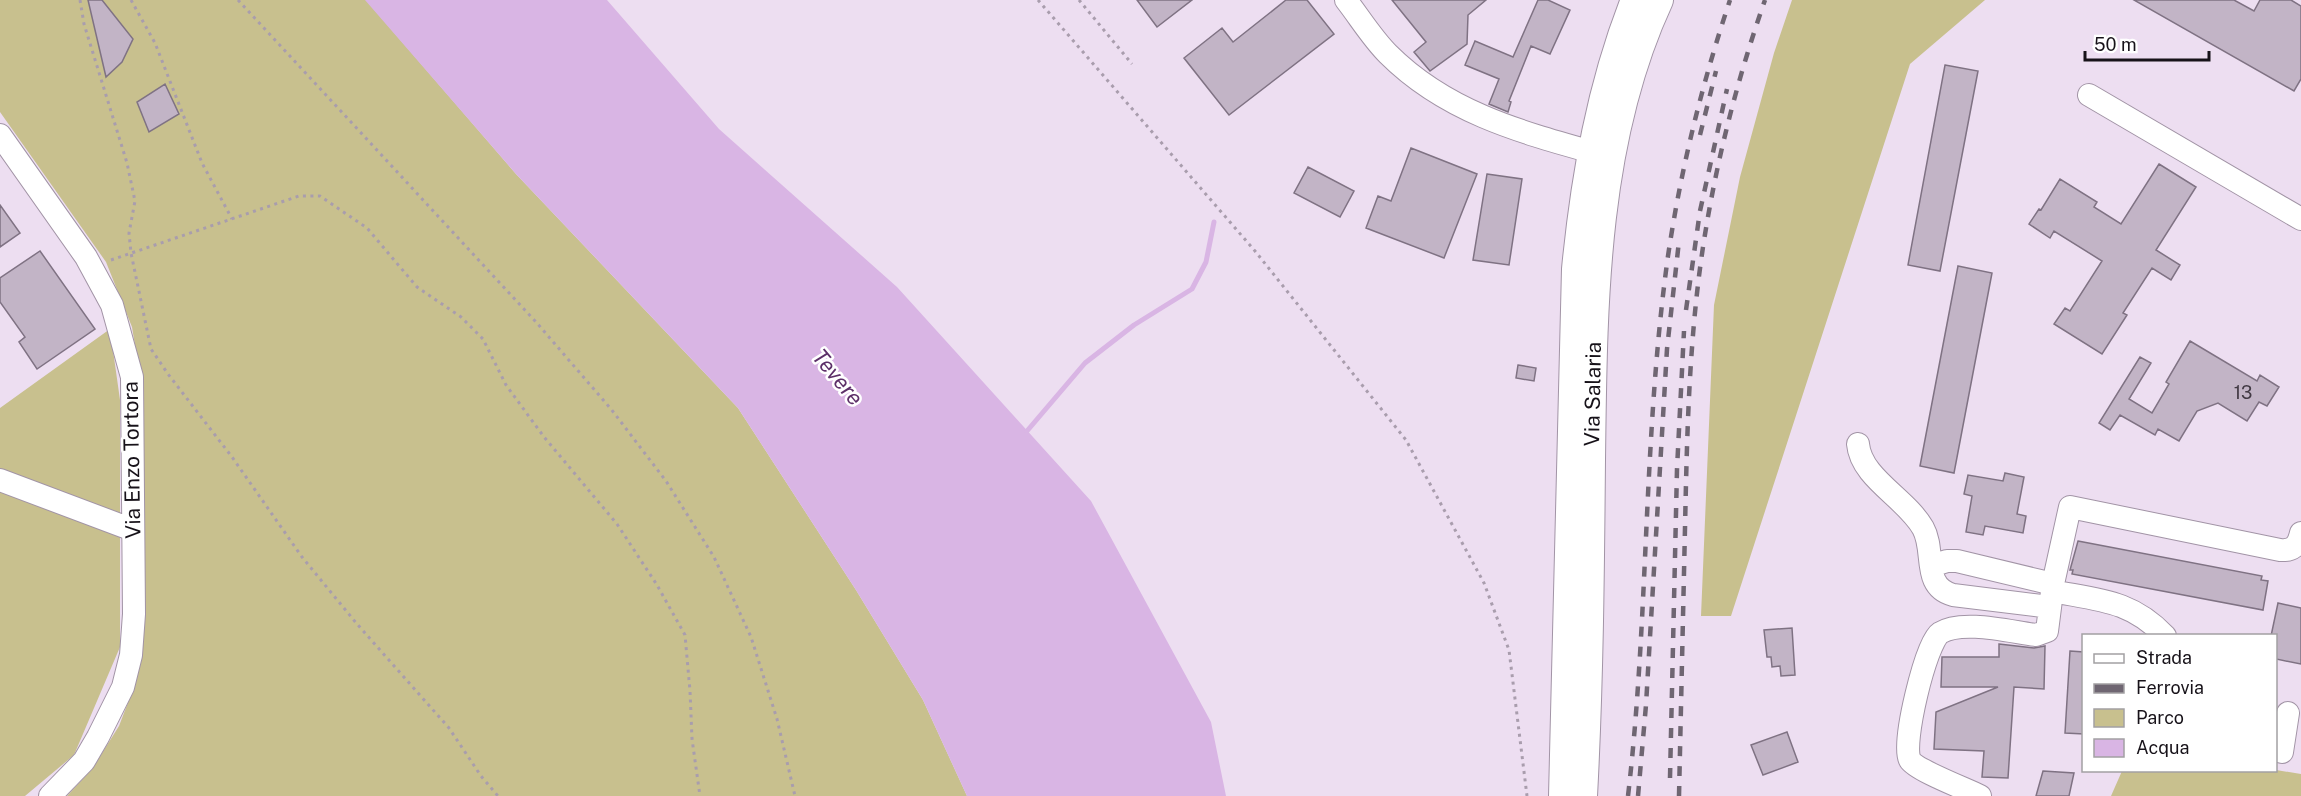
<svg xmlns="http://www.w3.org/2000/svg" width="2301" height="796" viewBox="0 0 2301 796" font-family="'Public Sans',sans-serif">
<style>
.green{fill:#c8c08e}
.water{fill:#d9b5e4}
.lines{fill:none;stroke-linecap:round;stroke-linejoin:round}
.stream{stroke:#d9b5e4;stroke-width:5}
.building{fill:#c2b4c6;stroke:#7f7283;stroke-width:1.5}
.minor-casing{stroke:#a294a6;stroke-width:24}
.major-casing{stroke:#a294a6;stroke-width:30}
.path{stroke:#a99dad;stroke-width:3;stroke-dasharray:3 4.5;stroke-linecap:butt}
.minor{stroke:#fff;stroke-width:22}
.major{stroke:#fff;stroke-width:28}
.rail{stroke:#6f6672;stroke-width:4.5;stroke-dasharray:10 10;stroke-linecap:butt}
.labels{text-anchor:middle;stroke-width:5;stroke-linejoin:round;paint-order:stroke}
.number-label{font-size:18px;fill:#423a44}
.street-label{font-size:21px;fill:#171219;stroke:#fff}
.water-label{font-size:22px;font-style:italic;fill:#5d3069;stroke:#fff}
</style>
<rect width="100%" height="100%" fill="#eddef1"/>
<path class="green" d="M0 0H366L516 174 738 408 856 590 923 700 967 796H67L92 769 119 726 137 679 142 612 143 394 132 327 106 262 0 112Z
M1792 0H1985L1910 64 1731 616H1701L1714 305 1740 177 1774 53Z
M110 329 120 400V647L74 755 25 796H0V408Z
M2276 770 2301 774V796H2111L2122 771Z"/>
<path class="water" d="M365 0H607L719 129 897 287 1091 501 1211 722 1226 796H967L923 700 856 590 738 408 516 174Z"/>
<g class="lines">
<path class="stream" d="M1027 431 1085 363 1134 325 1192 289 1206 262 1214 222"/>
</g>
<path class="building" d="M88 0H102L133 39 122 62 106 77Z
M1137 0H1192L1157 27Z
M1286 0H1307L1334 34 1229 115 1184 58 1222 28 1233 42Z
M1392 0H1486L1468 15 1467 44 1430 71 1414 52 1426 42Z
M1538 0H1548L1570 10 1550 54 1531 46 1509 101 1511 102 1508 112 1489 104 1499 79 1465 65 1475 41 1513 57Z
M2134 0H2234L2254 11 2260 0H2291L2301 6V79L2294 91Z
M1945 65 1978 71 1940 271 1908 265Z
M165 84 179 114 149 132 137 102Z
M1411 148 1477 174 1444 258 1366 228 1378 196 1391 201Z
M2159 164 2196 187 2156 250 2180 265 2171 280 2152 268 2123 313 2127 315 2102 354 2054 324 2065 308 2070 311 2102 261 2054 231 2050 238 2029 224 2039 209 2041 210 2060 179 2097 202 2094 207 2121 224Z
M1308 167 1354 191 1340 217 1294 193Z
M1487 174 1522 179 1509 265 1473 260Z
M0 205 20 233 0 247Z
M40 251 95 329 37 369 19 342 25 337 0 302V278Z
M1958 266 1992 273 1954 473 1920 466Z
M2190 341 2257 381 2260 375 2279 387 2267 406 2259 402 2247 421 2218 403 2197 411 2179 441 2158 429 2155 435 2120 415 2110 430 2099 423 2140 357 2151 363 2129 399 2152 413 2169 384 2166 382Z
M1518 365 1536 368 1534 381 1516 378Z
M2005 473 2024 477 2017 514 2026 516 2023 533 1985 526 1983 535 1966 532 1972 496 1964 494 1968 475 2003 481Z
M2078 541 2262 576 2261 580 2268 581 2263 610 2072 574 2073 570H2070Z
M2278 603 2301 608V664L2276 659V636H2271Z
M1792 628 1795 675 1781 676 1780 666 1772 667 1771 657H1767L1764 630Z
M1999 644 2034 648 2045 646 2044 689 2014 687 2008 778 1982 777 1984 751 1934 749 1936 712 1998 687H1941L1942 657H1999Z
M2070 651 2084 652V734L2065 733Z
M1787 732 1798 762 1763 775 1751 745Z
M2043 771 2074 773 2069 796H2036Z"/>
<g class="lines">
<defs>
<path id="minor" d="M1346 0C1360 18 1372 38 1388 54 1445 111 1517 131 1592 152
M2089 95 2301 219
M0 135 86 257 112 305 132 377 134 614 131 655 123 687 98 737 84 761 50 796
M1858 444C1861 478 1906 498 1923 528 1936 551 1921 586 1953 595L2050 607
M0 480 133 530
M1931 566 1947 561H1957L2053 584
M2052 591C2098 600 2131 600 2165 636
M2282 752 2288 713
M1980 796C1966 789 1916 770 1910 760 1901 746 1926 642 1940 633 1962 619 2011 632 2036 635L2047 631 2053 584 2070 507 2280 550C2293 551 2298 546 2301 533"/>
<path id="major" d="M1563 796 1576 269C1585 177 1601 86 1635 0
M1583 796C1589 684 1590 572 1591 460 1593 306 1593 142 1659 0"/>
</defs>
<use href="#minor" class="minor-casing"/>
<use href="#major" class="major-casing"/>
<path class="path" d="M80 0 84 24 127 163 135 201 129 233 131 253 151 349 168 374 232 457 302 557 357 624 449 728 481 776 498 796
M131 0 155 43 202 163 232 219
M238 0 536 322 611 409 666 481 714 557 751 637 777 719 795 796
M1038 0 1255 251 1406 440 1484 583 1509 650 1527 796
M1079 0 1132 64
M111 260 299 196H320L367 228 417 287 461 317 483 339 506 385 544 437 617 524 657 585 685 635 690 691 692 739 700 796"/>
<use href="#minor" class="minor"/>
<use href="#major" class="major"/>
<path class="rail" d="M1700 135 1716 71
M1686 310 1700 211 1727 89
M1670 778 1677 469 1684 331
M1628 796C1649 617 1643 435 1668 256 1681 168 1702 84 1730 0
M1638 796 1646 705 1667 349 1679 241
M1679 796C1681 707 1683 617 1685 528 1687 434 1689 340 1703 247 1716 162 1737 80 1765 0"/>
</g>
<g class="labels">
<g class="number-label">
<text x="2243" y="399">13</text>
</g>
<g class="street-label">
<text transform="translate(1593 394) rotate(-89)" y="7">Via Salaria</text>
<text transform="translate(132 460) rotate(-91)" y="7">Via Enzo Tortora</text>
</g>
<g class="water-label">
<text transform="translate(838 377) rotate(50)" y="8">Tevere</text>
</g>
</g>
<rect x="2082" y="634" width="195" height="138" fill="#ffffff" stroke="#a2a0a3" stroke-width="1.5"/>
<rect x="2094" y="654" width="30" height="9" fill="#ffffff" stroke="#a2a0a3" stroke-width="1.5"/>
<text x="2136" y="664" font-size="18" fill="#171219">Strada</text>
<rect x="2094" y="684" width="30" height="9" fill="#6f6672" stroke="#a2a0a3" stroke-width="1.5"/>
<text x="2136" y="694" font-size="18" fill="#171219">Ferrovia</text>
<rect x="2094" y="709" width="30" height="18" fill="#c8c08e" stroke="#a2a0a3" stroke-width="1.5"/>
<text x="2136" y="724" font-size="18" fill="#171219">Parco</text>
<rect x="2094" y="739" width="30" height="18" fill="#d9b5e4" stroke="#a2a0a3" stroke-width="1.5"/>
<text x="2136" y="754" font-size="18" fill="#171219">Acqua</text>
<path d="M2085 51v9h124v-9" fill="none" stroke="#171219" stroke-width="3"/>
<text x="2094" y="51" font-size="18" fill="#171219" stroke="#ffffff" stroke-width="4.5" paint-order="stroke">50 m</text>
</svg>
